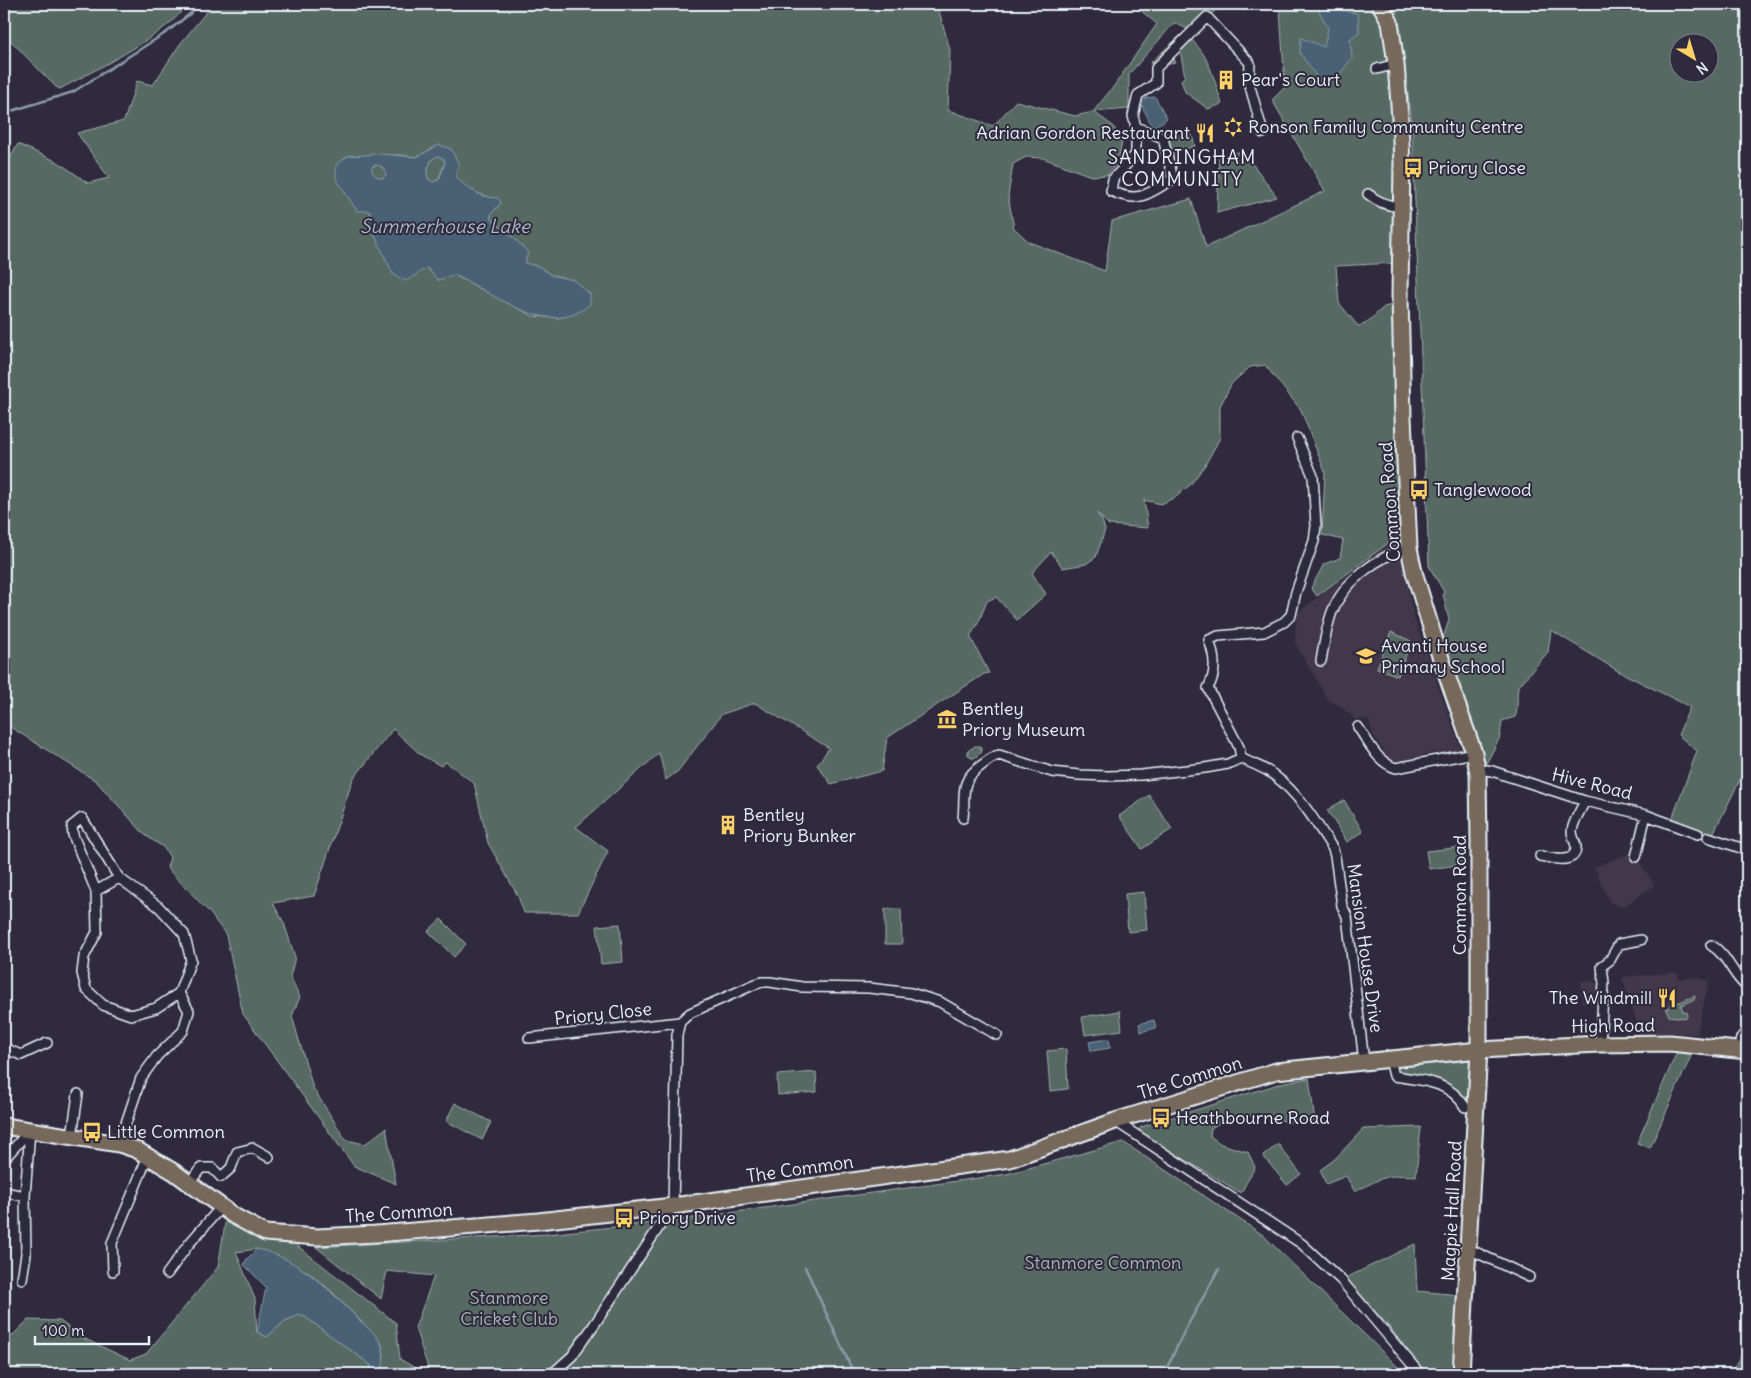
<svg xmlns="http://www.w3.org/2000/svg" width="1751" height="1378" viewBox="0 0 1751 1378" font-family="Delius,sans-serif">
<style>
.built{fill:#42374a}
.green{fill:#576b64;stroke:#a0aeae;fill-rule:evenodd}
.water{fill:#4a6174;stroke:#899ba9;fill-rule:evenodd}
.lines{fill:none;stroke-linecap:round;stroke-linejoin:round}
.stream{stroke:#899ba9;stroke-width:2.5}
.minor-casing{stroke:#e8f1f8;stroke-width:12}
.primary-casing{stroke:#e8f1f8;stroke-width:19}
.minor{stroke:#2f2a3d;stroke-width:9}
.primary{stroke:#76695c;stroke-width:15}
.labels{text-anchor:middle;stroke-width:4;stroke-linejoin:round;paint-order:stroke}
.poi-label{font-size:18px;fill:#e8f1f8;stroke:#2f2a3d;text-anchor:start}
.street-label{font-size:18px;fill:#e8f1f8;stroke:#2f2a3d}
.park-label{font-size:18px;fill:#a7b5b5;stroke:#2f2a3d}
.neighbourhood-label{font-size:19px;letter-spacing:1px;fill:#e8f1f8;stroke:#2f2a3d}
.water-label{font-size:19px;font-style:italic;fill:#a9b7c3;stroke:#2f2a3d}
</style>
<rect width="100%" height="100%" fill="#2f2a3d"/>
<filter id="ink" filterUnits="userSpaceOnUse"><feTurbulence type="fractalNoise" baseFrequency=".02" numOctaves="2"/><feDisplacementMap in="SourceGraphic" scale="10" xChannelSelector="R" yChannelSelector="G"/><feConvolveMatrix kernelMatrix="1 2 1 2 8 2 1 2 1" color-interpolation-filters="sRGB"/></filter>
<g filter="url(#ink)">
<path class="built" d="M1397 537 1414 618 1461 750 1431 753 1401 761H1396L1388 757 1373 735 1369 721 1365 719H1355L1343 708 1328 700 1295 643 1296 614Z
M1633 852 1640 858V863L1655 885 1623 907 1610 903 1594 867Z
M1677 972 1679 979 1695 977 1709 981 1697 1034 1640 1033 1622 977Z
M1581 981H1592L1599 984 1597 1003H1582Z"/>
<path class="green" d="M4 4H187C171 33 91 72 60 89L56 87 4 34Z
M213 4H937L950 50 948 110 993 126 1016 101 1075 116 1093 112 1114 86 1157 24 1133 4H1224L1190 30 1174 23 1129 74V109L1094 112 1113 126 1122 142 1118 162 1107 175 1091 176 1043 158 1026 157 1013 164 1008 196 1014 228 1029 242 1105 271 1112 221 1191 199 1206 247 1325 191 1272 100 1285 87 1280 11 1267 4H1371L1380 19 1387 41 1398 109 1396 263 1336 266 1339 303 1358 326 1365 324 1384 307 1396 304 1403 532 1317 596 1311 588 1324 564 1340 558 1343 540 1322 535 1325 472 1301 410 1265 365 1250 367 1232 383 1220 406V438L1205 465 1191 484 1176 497 1161 504 1144 500 1148 528 1109 525 1097 513 1102 520 1105 530 1096 557 1086 564 1063 568 1051 552 1032 573 1046 594 1017 620 996 597 987 601 977 626 970 636 989 673 984 674 887 738 882 771 831 784 817 765 829 748 755 703 722 714 678 771 666 780 659 753 576 827 608 851 578 913H524L518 896 488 843 474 783 446 762 441 766 421 755 393 729 353 779 314 896 273 903 284 923 295 957 290 977 300 997 292 1016 313 1088 346 1140 365 1144 386 1128 396 1184 354 1166 243 1014 226 935 210 913 167 868 170 857 163 847 145 835 96 781 4 723V169L18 144 58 162 88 183 109 178 77 133 124 121 137 81 153 85 180 44ZM435 147 451 149C453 157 452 170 456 177 463 189 486 198 498 199L501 203 492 213 490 218 517 241 525 264 540 267 551 275 573 280 559 318 533 316 454 275 438 280 427 268 379 244 369 223 371 214 348 156 400 155 417 157Z
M1391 4H1747V766L1713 834 1672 819 1697 751 1678 735 1690 707 1618 671 1551 630 1548 652 1518 687C1516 697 1519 708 1515 717L1502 721 1500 737 1486 764 1442 641 1449 620 1443 594 1444 592 1429 566 1412 123 1396 11ZM1678 42H1708V72H1678Z
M1183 33C1209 51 1213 76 1222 104L1208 109 1185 92 1181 80 1185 76 1179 46 1165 60 1174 57 1175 62 1167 65 1164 60 1156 68 1150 63Z
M1191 132 1195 146 1171 154 1166 140Z
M1243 151 1277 197 1217 213 1219 156Z
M438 156 444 159 445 163 438 180 433 182 428 179 427 172 431 160Z
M375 165H379L386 171V175L383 178C376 178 373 174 371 168Z
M1391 632 1411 641 1398 676 1377 668Z
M975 746H980L982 752 974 758H971L968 755V751Z
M1149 795 1172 829 1142 849 1119 816Z
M1344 800 1363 832 1347 842 1327 810Z
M1463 847 1465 864 1429 869 1426 851Z
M1144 892 1147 930 1128 932 1125 894Z
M885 909H901L902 944H885Z
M441 919 466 944 454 957 428 931Z
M620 924 623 962 601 964 597 926Z
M1695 996 1694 1000 1681 1005 1683 1011 1687 1012V1016L1685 1018 1669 1016 1666 1009 1670 1007 1672 1003 1676 1002 1677 1003Z
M1120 1011 1122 1030 1085 1035 1082 1017Z
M1066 1049 1068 1089 1050 1091 1047 1051Z
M1677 1052 1692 1054 1650 1148 1637 1143Z
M1471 1060 1470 1102 1456 1090 1398 1073 1395 1067Z
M816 1072 817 1092 778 1095 777 1075Z
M1309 1078 1315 1122 1295 1123 1254 1115 1223 1121 1211 1128 1210 1136 1221 1144 1248 1152 1255 1167 1241 1193 1142 1134 1139 1130 1141 1127 1285 1082Z
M455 1103 491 1122 482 1140 446 1121Z
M1421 1127 1416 1176C1386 1174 1381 1178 1355 1192L1346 1176 1326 1184 1320 1170 1335 1159 1363 1129Z
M1123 1142 1263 1235 1405 1374H430L415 1328 434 1276 387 1271 381 1299 316 1247 547 1234 679 1220 1007 1174Z
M1278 1144 1301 1174 1287 1185 1263 1156Z
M226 1218 233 1224 262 1239 295 1244 396 1323 400 1359 425 1374H381L384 1355 381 1342 330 1290 308 1272 257 1249 236 1252 255 1299 257 1332 267 1337 285 1321 301 1314 371 1365 370 1374H4V1344L28 1320 60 1321 83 1338 130 1360 146 1354 218 1267Z
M1415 1244 1417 1291 1459 1295 1454 1374H1427L1389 1327 1346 1278Z
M1747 1342V1374H1732C1735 1362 1745 1354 1747 1342Z"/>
<path class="water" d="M1320 4 1358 14 1359 32 1350 39 1352 58 1335 80H1319L1300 53 1301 38 1324 47 1328 28 1319 11Z
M1155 97 1167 118 1164 121 1154 126 1151 124 1141 104 1146 98Z
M439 145 451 149 459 165 456 176C466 189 482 198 498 198L501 203 492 213 490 218 517 241 528 253 525 263 540 267 551 275 573 280 590 294V304C548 341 494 292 454 275L438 280 427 268 406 281 393 274 369 223 371 214 369 211H357L336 178V165L348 156 379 154 417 157ZM438 156 444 159 445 163 439 180 433 182 428 179 427 172 431 160ZM374 165C381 165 386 168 386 175L383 178C376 178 373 174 371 168Z
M1154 1020 1156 1028 1141 1032 1139 1024Z
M1109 1039 1110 1048 1091 1051 1089 1042Z
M257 1249C299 1258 331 1291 360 1321 367 1327 378 1336 381 1344 385 1354 384 1364 381 1374H370L371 1365 301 1314 285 1321 267 1337 257 1332 266 1287 244 1265 246 1260Z"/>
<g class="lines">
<path class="stream" d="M8 112 73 92 167 32 191 13 196 4
M805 1267 854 1374
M1164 1374 1185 1330 1219 1269"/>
<defs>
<path id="minor" d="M1377 69 1396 64
M1136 127 1163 138 1173 179C1148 194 1139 204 1111 191L1113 179 1136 154V127L1133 116 1138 95 1156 83V68L1207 17 1250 63 1249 83 1263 133
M1368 194C1378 202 1388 207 1401 206
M1321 661C1324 645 1326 628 1332 612 1344 581 1378 556 1409 548
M1358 727C1369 743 1377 762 1396 768L1474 753
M1241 758 1239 747 1208 688C1217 672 1215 657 1209 640L1218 636 1264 632 1284 622 1291 615 1296 592 1314 541 1316 526 1313 476 1297 438
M1478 773 1487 770 1492 771 1585 801 1646 815 1698 834
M963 818C966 793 958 782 982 765 987 761 992 757 999 755L1052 772 1079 775 1107 776 1141 775 1205 768 1228 764 1241 758C1252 764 1266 768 1275 776 1300 795 1317 824 1333 849L1335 856 1342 906 1347 916 1364 1062
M1708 837 1747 850
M1540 856C1551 858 1577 866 1576 846 1575 841 1572 836 1572 831 1573 821 1581 810 1585 801
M1636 857 1646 815
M96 891 119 878
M1711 945C1728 955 1732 975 1747 987
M529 1038 680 1022
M1600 1044 1604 983 1602 966 1610 960 1619 944 1641 940
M4 1048 21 1055 47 1043
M1739 1049 1741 1038 1747 1030
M1390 1059 1394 1076C1421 1080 1450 1081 1465 1107
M1115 1121 1302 1244 1341 1280 1420 1374
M72 1136 78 1094
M119 1144 141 1078 157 1056 183 1031 189 1011 179 993 191 960 184 934 159 907 119 878 82 818 72 826 73 835 96 891 97 932 84 957 82 973 86 989 103 1005 131 1015 156 1008 179 993
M4 1159 30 1130
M190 1182 201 1168H212L221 1177 231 1168 237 1152 253 1148 269 1157
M4 1192 25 1196
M1469 1249 1529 1277
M113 1271 112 1243 148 1156
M167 1274 188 1245 222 1206
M22 1279 26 1254 25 1196 30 1130
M552 1374 572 1356 594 1325 673 1206 677 1035 680 1022 690 1013 753 985 762 982H770L802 987 869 988 911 993 940 1002 997 1035"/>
<path id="primary" d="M1380 4 1390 22 1396 64 1400 118 1402 163 1400 296 1403 417 1409 548 1414 572 1436 644 1474 753 1478 773 1479 842V1050L1461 1374
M4 1126 119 1144 137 1150 174 1172 234 1216 265 1233 317 1237 376 1234 538 1221 673 1206 1010 1159 1115 1121 1276 1071 1479 1050 1600 1044 1670 1043 1747 1051"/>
</defs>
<use href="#minor" class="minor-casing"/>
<use href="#primary" class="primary-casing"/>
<use href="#minor" class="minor"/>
<use href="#primary" class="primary"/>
</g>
</g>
<defs>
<symbol id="building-bare" viewBox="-9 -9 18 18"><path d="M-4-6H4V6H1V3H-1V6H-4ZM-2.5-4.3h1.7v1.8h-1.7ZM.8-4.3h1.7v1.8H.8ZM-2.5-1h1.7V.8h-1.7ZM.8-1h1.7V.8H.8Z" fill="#ffd166" stroke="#2f2a3d" stroke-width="2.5" paint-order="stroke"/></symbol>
<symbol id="synagogue-bare" viewBox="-9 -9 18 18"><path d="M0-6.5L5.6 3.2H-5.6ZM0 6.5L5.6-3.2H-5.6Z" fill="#ffd166" stroke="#2f2a3d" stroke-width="2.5" paint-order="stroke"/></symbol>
<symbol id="restaurant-bare" viewBox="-9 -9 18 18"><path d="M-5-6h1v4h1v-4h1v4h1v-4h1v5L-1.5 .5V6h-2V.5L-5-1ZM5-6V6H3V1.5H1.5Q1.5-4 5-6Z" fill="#ffd166" stroke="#2f2a3d" stroke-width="2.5" paint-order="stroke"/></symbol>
<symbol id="bus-bare" viewBox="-9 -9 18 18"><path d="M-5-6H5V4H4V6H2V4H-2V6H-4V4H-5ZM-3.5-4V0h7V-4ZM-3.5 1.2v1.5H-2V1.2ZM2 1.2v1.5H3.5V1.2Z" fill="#ffd166" stroke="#2f2a3d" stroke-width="2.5" paint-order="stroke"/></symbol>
<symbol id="school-bare" viewBox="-9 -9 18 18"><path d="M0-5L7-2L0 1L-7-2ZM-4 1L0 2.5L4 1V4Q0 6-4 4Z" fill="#ffd166" stroke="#2f2a3d" stroke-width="2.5" paint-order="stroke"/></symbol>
<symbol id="museum-bare" viewBox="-9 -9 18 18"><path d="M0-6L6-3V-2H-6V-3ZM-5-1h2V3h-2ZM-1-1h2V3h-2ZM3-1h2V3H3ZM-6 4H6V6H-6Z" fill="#ffd166" stroke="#2f2a3d" stroke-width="2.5" paint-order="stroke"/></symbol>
</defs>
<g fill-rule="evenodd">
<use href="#building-bare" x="1212" y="66" width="28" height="28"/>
<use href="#synagogue-bare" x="1219" y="113" width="28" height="28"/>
<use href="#restaurant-bare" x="1191" y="119" width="28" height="28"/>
<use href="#bus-bare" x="1399" y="154" width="28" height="28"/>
<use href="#bus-bare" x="1405" y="476" width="28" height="28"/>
<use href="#school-bare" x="1352" y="642" width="28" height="28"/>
<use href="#museum-bare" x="933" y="705" width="28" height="28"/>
<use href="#building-bare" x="714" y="811" width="28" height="28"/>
<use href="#restaurant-bare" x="1653" y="984" width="28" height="28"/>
<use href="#bus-bare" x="1147" y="1104" width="28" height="28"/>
<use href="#bus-bare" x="78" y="1118" width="28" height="28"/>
<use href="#bus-bare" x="610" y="1204" width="28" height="28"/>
</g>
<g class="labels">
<g class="poi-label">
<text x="1241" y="86">Pear's Court</text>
<text x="1248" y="133">Ronson Family Community Centre</text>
<text x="1190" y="139" text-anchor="end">Adrian Gordon Restaurant</text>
<text x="1428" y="174">Priory Close</text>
<text x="1434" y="496">Tanglewood</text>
<text x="1381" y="652">Avanti House<tspan x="1381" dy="21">Primary School</tspan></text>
<text x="962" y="715">Bentley<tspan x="962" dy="21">Priory Museum</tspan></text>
<text x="743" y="821">Bentley<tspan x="743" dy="21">Priory Bunker</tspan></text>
<text x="1652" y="1004" text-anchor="end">The Windmill</text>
<text x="1176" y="1124">Heathbourne Road</text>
<text x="107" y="1138">Little Common</text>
<text x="639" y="1224">Priory Drive</text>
</g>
<g class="street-label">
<text transform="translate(1390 502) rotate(-94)" y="6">Common Road</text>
<text transform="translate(1592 784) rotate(14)" y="6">Hive Road</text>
<text transform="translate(1460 895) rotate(-90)" y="6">Common Road</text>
<text transform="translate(1365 948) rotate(82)" y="6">Mansion House Drive</text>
<text transform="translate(603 1014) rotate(-6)" y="6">Priory Close</text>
<text transform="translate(1613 1026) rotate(-1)" y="6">High Road</text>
<text transform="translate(1190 1078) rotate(-17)" y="6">The Common</text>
<text transform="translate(800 1169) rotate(-8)" y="6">The Common</text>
<text transform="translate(1452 1211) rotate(-87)" y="6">Magpie Hall Road</text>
<text transform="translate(399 1213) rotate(-4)" y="6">The Common</text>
</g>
<g class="park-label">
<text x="1103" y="1269">Stanmore Common</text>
<text x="509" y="1304">Stanmore<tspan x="509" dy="21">Cricket Club</tspan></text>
</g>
<g class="neighbourhood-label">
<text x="1182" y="164">SANDRINGHAM<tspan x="1182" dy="22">COMMUNITY</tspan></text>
</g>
<g class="water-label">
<text x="445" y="233">Summerhouse Lake</text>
</g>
</g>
<rect width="1751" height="1378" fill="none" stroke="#2f2a3d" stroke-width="20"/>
<rect x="10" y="10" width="1731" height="1358" fill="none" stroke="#e8f1f8" stroke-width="2" filter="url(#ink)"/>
<g transform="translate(1694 58) rotate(142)"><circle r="24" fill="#2f2a3d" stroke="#797a88"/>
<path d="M0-4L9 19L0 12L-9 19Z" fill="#ffd166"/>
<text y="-8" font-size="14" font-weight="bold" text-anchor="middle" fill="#e8f1f8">N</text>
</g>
<path d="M35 1336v8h114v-8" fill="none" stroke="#e8f1f8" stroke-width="2.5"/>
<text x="42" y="1336" font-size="15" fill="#e8f1f8" stroke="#2f2a3d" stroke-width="4" paint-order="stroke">100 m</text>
</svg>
